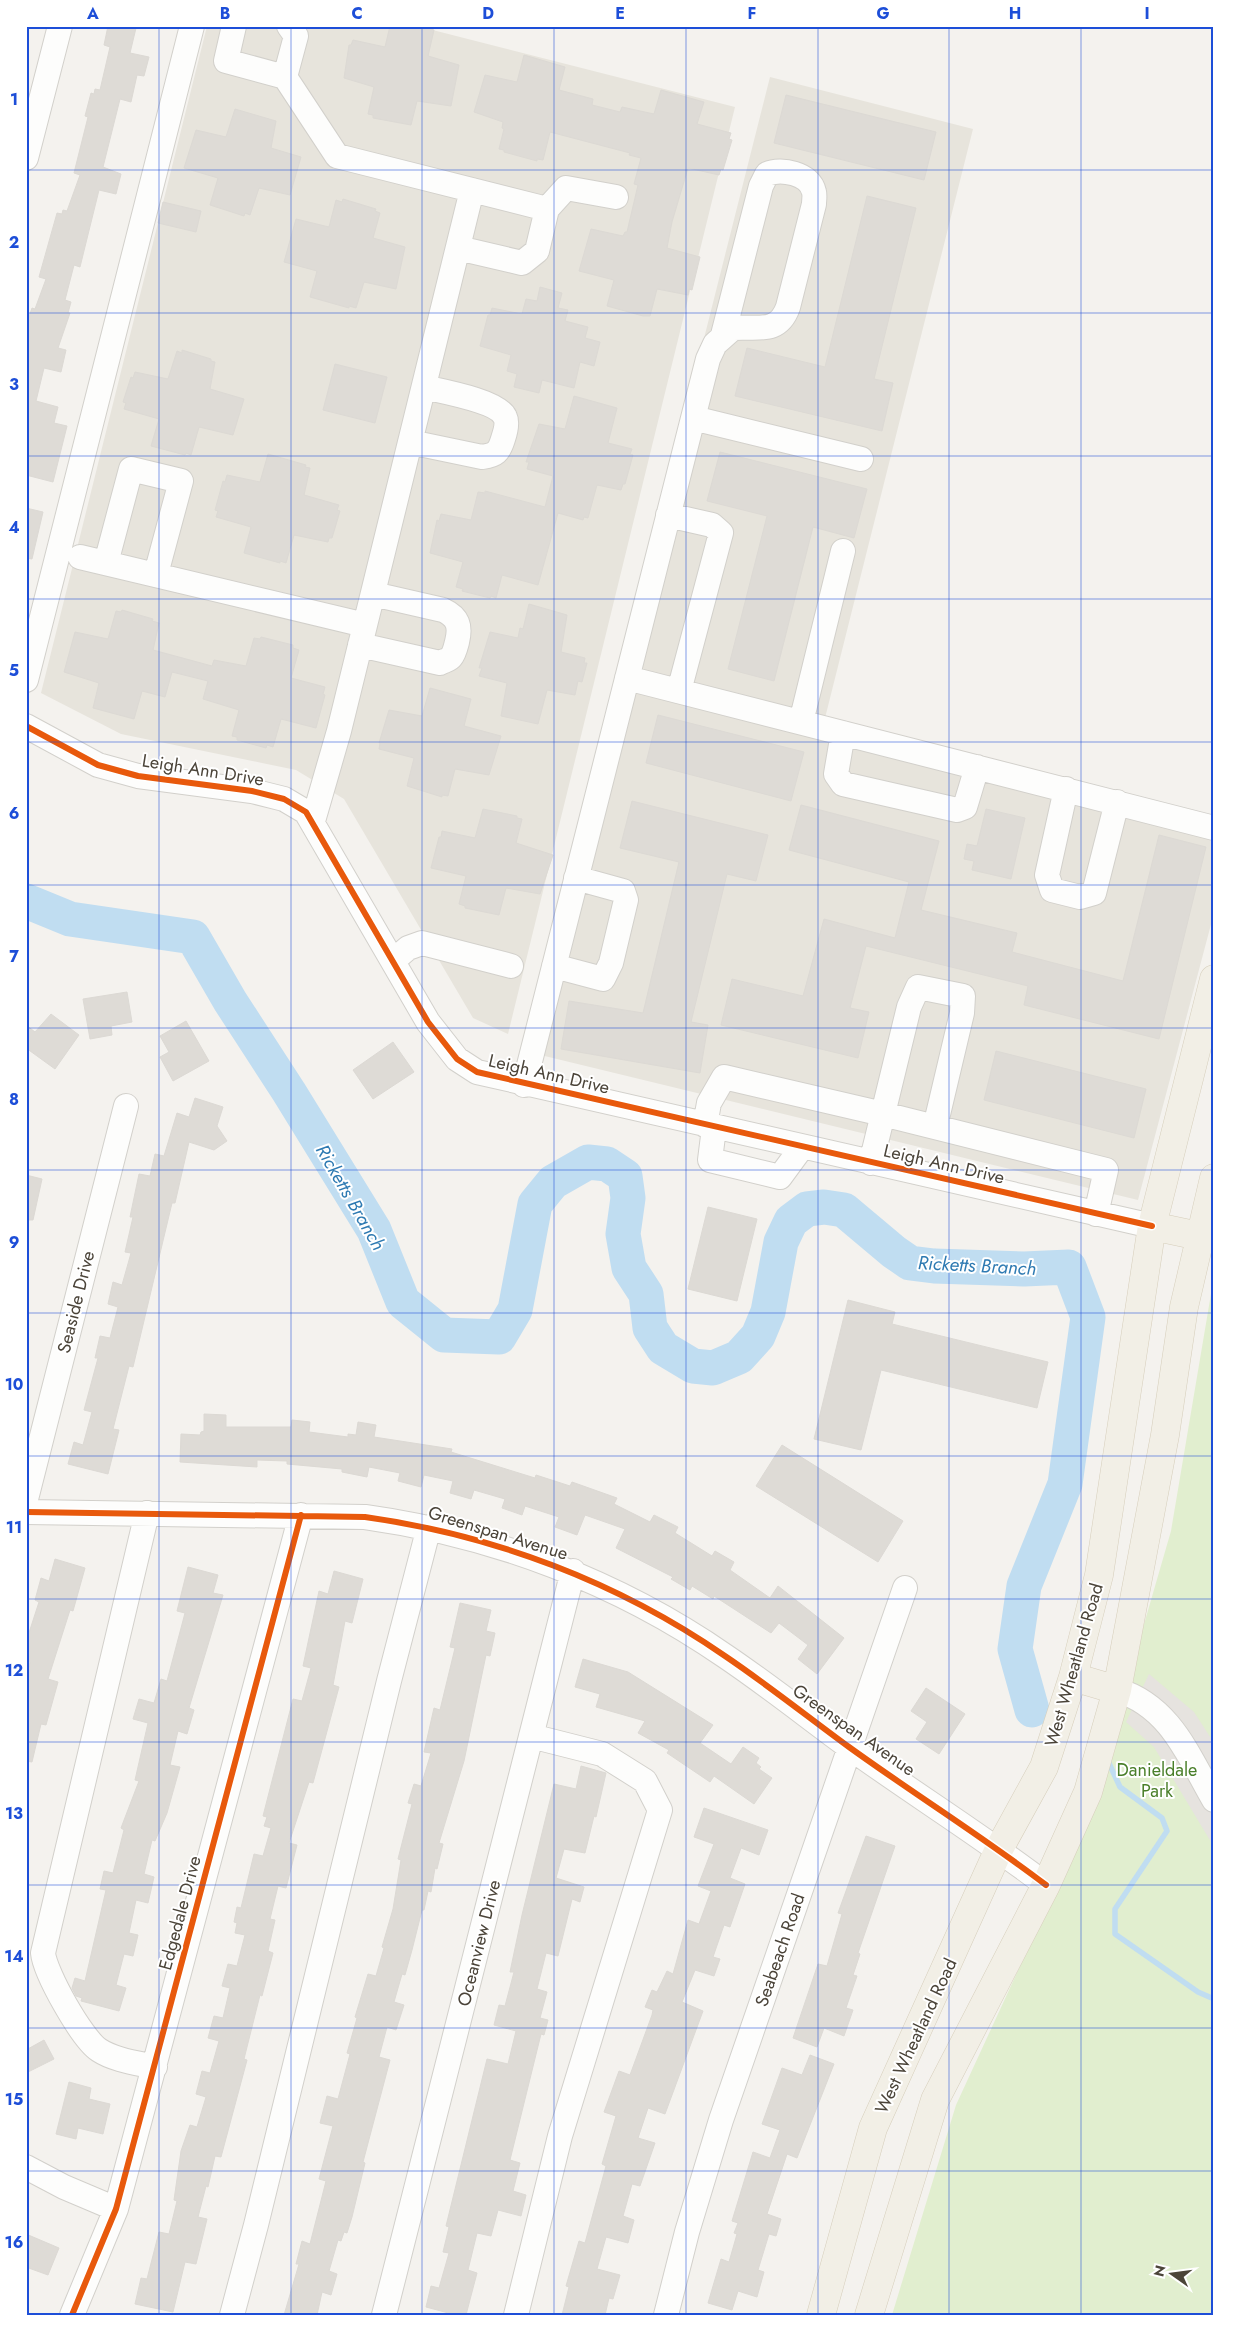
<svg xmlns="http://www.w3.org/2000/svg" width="1240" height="2341" viewBox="0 0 1240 2341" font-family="Jost,sans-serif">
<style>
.residential{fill:#e7e4dc}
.green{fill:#e1eecf}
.parking{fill:#e6e3df}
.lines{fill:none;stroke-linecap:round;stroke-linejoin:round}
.stream{stroke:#c0ddf1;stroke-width:5.5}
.river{stroke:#c0ddf1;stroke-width:35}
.building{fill:#dedbd6;stroke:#dcd9d4}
.minor-casing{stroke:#d2d0cb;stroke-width:26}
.major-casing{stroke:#d6cebb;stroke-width:29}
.minor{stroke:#fdfdfc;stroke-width:24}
.major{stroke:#f2efe6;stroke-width:28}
.cycleway-casing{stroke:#fff;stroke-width:9}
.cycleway{stroke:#e8590c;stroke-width:6}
.grid{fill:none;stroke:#1d4ed8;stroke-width:1;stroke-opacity:0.55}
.labels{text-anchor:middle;stroke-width:4;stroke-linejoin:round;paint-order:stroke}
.street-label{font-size:18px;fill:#4b4439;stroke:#fff}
.park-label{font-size:18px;fill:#4a7f2a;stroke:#fff}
.water-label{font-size:19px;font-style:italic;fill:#2e7ab2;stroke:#fff}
.neatline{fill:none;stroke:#1d4ed8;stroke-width:2}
.grid-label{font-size:16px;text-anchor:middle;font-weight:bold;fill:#1d4ed8}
</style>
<rect width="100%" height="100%" fill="#f4f2ee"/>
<path class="residential" d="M207 26H417L735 107 508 1034 473 1018 344 799 296 770 121 734 41 693Z
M770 77 973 129 823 726 1214 825V913L1138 1200 524 1051Z"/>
<path class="green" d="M1214 1276V2315H892L956 2105 1087 1821 1171 1531Z"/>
<path class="parking" d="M1149 1674 1194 1712 1214 1743V1847L1154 1747 1126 1722Z"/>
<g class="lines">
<path class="stream" d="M1108 1761 1120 1787 1162 1818 1167 1831 1115 1909V1934L1198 1992 1214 1999"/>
<path class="river" d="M26 901 70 919 193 937 230 1001 289 1092 374 1230 403 1302 444 1335 499 1337 515 1310 535 1204 553 1182 588 1162 607 1164 625 1176 628 1198 623 1234 629 1268 646 1294 650 1328 663 1348 693 1366 713 1368 739 1357 758 1336 768 1312 781 1242 791 1221 807 1209 824 1207 844 1210 894 1252 910 1263 934 1266 1024 1269 1069 1267 1088 1317 1065 1484 1024 1586 1015 1649 1032 1710"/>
</g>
<path class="building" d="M108 26 136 28 130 53 149 57 144 76 137 75 131 102 120 99 103 167 121 174 116 194 99 190 80 267 74 265 65 300 71 302 68 313H70L58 348 66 350 61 372 44 368 36 401 58 407 54 423 67 426 53 482 26 475V325L32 308 35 309 46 279 39 277 57 213 62 214 63 210 67 211 80 175 74 173 88 117 85 116 91 93 94 94 95 89 100 90 110 47 104 45Z
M390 26H431V29L434 30 428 56 459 65 451 106 417 101 411 125 373 118V115L368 114 374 87 344 78 349 45H351L353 40 385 47Z
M524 55 565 67 559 90 593 99 592 105 620 112 622 107 654 114 661 90 704 102 697 124 731 133 729 139 732 140 723 170 721 169 719 175 688 168 672 222 667 248 700 257 692 290 689 289 688 295 657 289 650 316H643L607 306 614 280 579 271 591 229 623 236 625 232H627L638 185 634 184 641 158 629 155 630 153 550 132 543 160 537 159V161L504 152V150L499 149 504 129 502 128 503 122 474 112 485 75 517 82Z
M786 95 936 132 924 180 774 143Z
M235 109 276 121 271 148 301 157 290 195 259 188 250 215 245 213 244 216 210 205 218 178 184 168 196 130 226 137Z
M867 196 916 208 874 379 893 383 882 431 735 396 747 348 825 367Z
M343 199 376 209 375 211 380 213 373 238 405 247 396 289 364 282 356 308 349 306V308L310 297 317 271 284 262 296 219 329 227 336 200 342 202Z
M163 202 201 211 196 232 158 223Z
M540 287 562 293 558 308 568 310 565 321 588 327 585 338 600 342 594 366 580 362 574 388 542 380 539 393 514 387 517 374 507 371 511 355 480 346 488 315H490L492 308 522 314 526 299 537 301Z
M182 350 211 359V361L215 362 210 389 244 399 233 435 199 427 191 455 186 453 185 455 151 446 159 419 124 409 126 403 123 402 131 377 133 378 135 372 168 379 177 351 182 353Z
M335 364 387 377 375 423 323 410Z
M574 396 617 408 608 443 632 449 630 454 633 455 625 484H623L621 490 597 485 588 518 584 517 583 520 558 513 538 585 502 575 496 598 491 596 490 598 462 591 463 589 456 587 463 562 430 553 437 520 439 521 441 514 471 520 478 492 485 493V491L545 507 553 476 527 469 529 462H526L539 424 565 429Z
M720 452 867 489 854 538 813 527 774 681 728 669 767 516 707 501Z
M268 454 306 465 305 467 310 468 304 495 339 505 337 510 340 511 332 538H329L328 542 294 535 286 563 280 561V563L244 553 251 527 216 517 218 511 215 510 223 481 225 482 227 475 260 482Z
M26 508 43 512 32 559 26 558Z
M529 604 567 615 561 652 585 658 584 663H587L582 682 578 681 575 695 547 690 538 724 501 716 507 683 479 676 482 668H479L490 632 518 638 520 628 523 629Z
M122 610 153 619 152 621 159 623 153 650 212 666 214 660 246 666 254 638 260 639 261 637 293 645V648L299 650 291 678 325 687 323 694 325 695 316 728 281 719 273 747 267 745 266 748 237 740V737L232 736 239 710 203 699 208 681 172 672 165 697 142 691 134 719 93 708 99 683 64 672 75 632 108 639 116 611 121 612Z
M430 688 471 699 464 726 501 736 489 775 455 769 448 796 442 795V797L407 786 414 758 379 749 380 743H379L389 710 422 716Z
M658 715 804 752 791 801 646 763Z
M632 801 768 835 756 881 727 874 691 1022 708 1025 700 1073 561 1049 569 1001 643 1013 679 862 620 848Z
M801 805 939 841 921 910 1017 933 1012 952 1123 981 1159 835 1206 847 1159 1039 1024 1005 1028 986 866 946 850 1008 869 1012 858 1058 721 1025 732 979 803 996 824 919 895 938 909 882 789 850Z
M483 809 517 816V818L522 819 516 843 553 855 540 894 506 888 499 915 465 908V906L459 904 466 876 431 868 439 837H441L442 831 475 838Z
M986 809 1025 818 1011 879 972 870 974 861 964 859 967 844 977 846Z
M127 992 132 1022 111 1026 112 1035 90 1039 83 999Z
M51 1014 79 1035 55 1069 26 1048V1025L35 1032Z
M186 1021 209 1061 173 1081 160 1057 169 1052 160 1036Z
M393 1042 414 1072 373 1099 353 1070Z
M996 1051 1146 1089 1134 1138 984 1100Z
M195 1098 223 1107 217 1126 227 1141 214 1150 189 1142 175 1203H172L133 1367 129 1366 113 1429 119 1430 108 1474 68 1464 74 1442 83 1445 92 1412 84 1410 98 1358H95L100 1336 110 1338 118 1307 108 1304 113 1282 122 1285 131 1253 125 1252 133 1217H130L139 1174 150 1176 155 1154 164 1156 177 1113 189 1117Z
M26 1175 42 1179 33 1220H26Z
M708 1207 757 1219 737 1301 688 1289Z
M848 1300 895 1312 892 1324 1048 1362 1037 1408 881 1370 861 1450 814 1439Z
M204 1414 226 1415V1427H291L292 1420 310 1422 309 1432 348 1437V1434L356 1435 358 1422 376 1425 374 1437 452 1449 451 1452 535 1478 536 1475 570 1486 572 1482 617 1498 614 1504 650 1522 654 1515 678 1527 675 1533 712 1556 715 1551 734 1562 730 1570 770 1598 778 1586 844 1638 817 1674 798 1659 808 1645 779 1623 771 1633 714 1596 713 1599 692 1586 690 1590 671 1579 673 1577 616 1548 625 1529 585 1515 577 1535 555 1527 559 1517 525 1506 522 1515 502 1508 505 1499 474 1490 471 1499 450 1493 453 1481 424 1475 421 1487 398 1481 400 1473 369 1467 367 1477 342 1472V1469L287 1464V1461L257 1460V1467L180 1462 181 1434 200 1435 201 1432 204 1431Z
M782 1445 903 1521 878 1562 756 1486Z
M55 1559 85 1568 73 1611 70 1610 48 1679 58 1682 46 1725 41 1724 32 1762 26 1761V1676L30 1662 26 1660V1642L39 1602 35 1600 41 1578 49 1581Z
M188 1567 218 1575 213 1593 223 1595 189 1708 194 1710 187 1734 178 1731 170 1765 180 1767 167 1813 155 1841 152 1840 144 1874 154 1877 148 1903 136 1900 129 1933 138 1935 133 1956 124 1954 116 1985 126 1988 119 2011 81 2001 82 1998 76 1996 72 1988 75 1978 85 1981 106 1890 100 1889 104 1871 113 1873 124 1830 121 1828 139 1781 135 1780 148 1723 133 1719 139 1699 154 1703 161 1679 167 1681 185 1613 177 1611Z
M334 1571 363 1579 352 1623 345 1621 333 1685 339 1687 313 1783 309 1782 289 1843 297 1845 286 1888 278 1886 270 1919 275 1920 268 1951 273 1953 262 1996 260 1995 244 2059 247 2060 221 2157 215 2156 208 2187 206 2186 198 2217 207 2219 196 2264 185 2262 173 2312 135 2304 141 2278 147 2279 159 2232 169 2234 177 2201 174 2200 181 2151 190 2125 197 2127 206 2097 196 2094 202 2071 210 2073 219 2041 208 2038 214 2016 223 2018 230 1988 222 1986 228 1964 237 1966 245 1935 235 1933 237 1923 234 1922 237 1907 241 1908 254 1854 263 1856 271 1828 264 1826 267 1817 263 1816 293 1699 302 1701 311 1668 303 1666 319 1591 328 1594Z
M460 1603 491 1610 486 1631 495 1633 490 1656 486 1655 464 1761 439 1843 443 1844 437 1869 435 1868 431 1892 428 1891 424 1910H422L412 1950 405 1975 402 1974 394 2002 404 2005 396 2030 387 2027 379 2057 390 2060 363 2162 365 2163 352 2217 347 2233 344 2232 341 2241 338 2240 329 2271 337 2274 331 2295 322 2292 317 2315H284L299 2264H296L302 2241 310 2244 326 2181 319 2179 333 2126 320 2123 327 2096 338 2099 350 2054 347 2053 357 2018 355 2017 368 1974 376 1976 384 1948 382 1947 393 1909 401 1860 398 1859 412 1804 408 1803 414 1784 421 1786 431 1753 424 1752 434 1708 440 1710 455 1648 450 1647Z
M583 1659 628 1672 713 1725 700 1743 731 1764 743 1747 759 1758 756 1763 761 1767 759 1769 772 1778 754 1804 714 1776 710 1782 667 1753 669 1750 638 1733 645 1721 596 1707 600 1694 575 1687Z
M926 1688 965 1714 939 1754 916 1739 927 1722 911 1711Z
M581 1766 606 1773 596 1817 594 1816 585 1853 564 1849 556 1878 584 1887 580 1902 572 1899 558 1956 546 1953 537 1989 547 1992 540 2018 548 2020 544 2035 541 2034 510 2160 520 2163 513 2191 526 2195 521 2216 498 2210 491 2236 477 2233 468 2270 477 2273 466 2315H456L426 2307 431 2286 439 2288 449 2253 443 2252 449 2227 446 2226 487 2059 508 2064 516 2031 494 2025 499 2005 505 2006 514 1972H510L522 1915 554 1784 576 1789Z
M704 1808 768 1830 759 1855 741 1848 730 1878 745 1884 730 1927 724 1925 713 1957 720 1959 714 1976 695 1970 682 2002 703 2011 665 2114 648 2108 638 2138 655 2143 640 2186 632 2184 623 2216 634 2220 628 2243 606 2237 597 2269 620 2275 613 2299 609 2298 605 2315H562L569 2287 566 2286 579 2241 585 2243 606 2166 602 2164 616 2116 604 2112 619 2071 630 2075 652 2015 653 2010 645 2007 652 1990 657 1992 667 1971 673 1974 688 1920 699 1924 711 1891 698 1886 714 1844 694 1837Z
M866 1836 895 1846 858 1953 860 1954 853 1975 857 1976 846 2008 853 2010 844 2036 824 2028 817 2047 793 2038 818 1964 827 1966 842 1914 838 1913Z
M44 2040 54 2059 26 2073V2050Z
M810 2055 834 2064 797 2158 787 2154 767 2214 781 2219 776 2236 769 2234 758 2270 764 2272 757 2297 738 2291 732 2310 708 2303 721 2259 729 2262 737 2234 734 2233 738 2223 732 2221 753 2152 770 2158 780 2130 762 2124 782 2068 802 2075Z
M69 2082 91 2088 89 2099 110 2104 103 2134 78 2128 76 2139 56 2134Z
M26 2234 59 2248 48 2275 26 2267Z"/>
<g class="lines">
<defs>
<path id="minor" d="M234 26 226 61 285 77
M289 26 296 36 285 77 337 156 547 209
M26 158 60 26
M458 248 522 263 537 251 547 209 566 188 616 197
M693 418 861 459
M410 442 482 457C496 455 499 452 503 439 505 433 508 423 505 417 498 401 441 391 424 387
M668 515 712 525 721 533 679 691
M80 557 365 625
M106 563 131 469 181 481 156 574
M360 645 440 663C443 661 449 660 451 657 454 654 456 646 457 642 461 626 458 617 443 610L373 594
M627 678 1214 828
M26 680 192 26
M801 722 843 551
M26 726 98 765 138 776 252 791 284 799 306 812 428 1022 457 1059 477 1072 1152 1226
M843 733 836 774 843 784 957 810 965 807 977 767
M1066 789 1047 875 1052 890 1080 897 1094 893 1117 802
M313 821 339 731 472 190
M394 960 408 948 422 943 511 966
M554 966 603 979 611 963 626 900 623 891 576 878
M524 1085 708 359 715 344 733 328C757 326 778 335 788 307L814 204C814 200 815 196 814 192 810 173 781 168 767 174L761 186 723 335
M705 1125 709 1103 724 1077 883 1114 1106 1170 1096 1214
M714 1128 710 1160 780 1177 802 1147
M871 1163 909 1007 918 987 963 996 962 1013 935 1127
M26 1499 126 1106
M26 1512 365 1517C494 1535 618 1582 725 1656 768 1685 808 1717 849 1747 914 1794 982 1836 1046 1885
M147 1513 43 1953C45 1973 82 2039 99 2050 114 2060 137 2063 155 2067
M1117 1690C1170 1706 1188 1755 1214 1800
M26 2167 64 2187 116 2209
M72 2315 116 2209 301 1515
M232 2315 256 2225 389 1681 429 1527
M384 2315 573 1571
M516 2315 560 2136 660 1810 645 1781 602 1754 531 1736
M666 2315 687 2232 721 2120 905 1588"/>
<path id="major" d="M1152 1226 1199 1236
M1073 1677 1117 1690
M821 2315 873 2128 999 1849 1044 1767 1073 1677 1099 1575 1152 1226 1214 979
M869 2315 935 2100 1046 1885 1088 1792 1117 1690 1165 1435 1184 1307 1214 1178"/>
</defs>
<use href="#minor" class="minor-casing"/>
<use href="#major" class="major-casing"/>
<use href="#minor" class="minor"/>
<use href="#major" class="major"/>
<defs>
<path id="cycleway" d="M26 726 98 765 138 776 252 791 284 799 306 812 428 1022 457 1059 477 1072 1152 1226
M26 1512 365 1517C494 1535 618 1582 725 1656 768 1685 808 1717 849 1747 914 1794 982 1836 1046 1885
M72 2315 116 2209 301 1515"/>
</defs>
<use href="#cycleway" class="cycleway-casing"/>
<use href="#cycleway" class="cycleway"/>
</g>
<path class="grid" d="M159 26V2315M291 26V2315M422 26V2315M554 26V2315M686 26V2315M818 26V2315M949 26V2315M1081 26V2315M26 170H1214M26 313H1214M26 456H1214M26 599H1214M26 742H1214M26 885H1214M26 1028H1214M26 1170H1214M26 1313H1214M26 1456H1214M26 1599H1214M26 1742H1214M26 1885H1214M26 2028H1214M26 2171H1214"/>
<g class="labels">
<g class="street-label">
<text transform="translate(203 770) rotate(9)" y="6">Leigh Ann Drive</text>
<text transform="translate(549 1074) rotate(13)" y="6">Leigh Ann Drive</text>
<text transform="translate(944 1164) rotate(13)" y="6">Leigh Ann Drive</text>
<text transform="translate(76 1302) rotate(-76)" y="6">Seaside Drive</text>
<text transform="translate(498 1533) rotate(17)" y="6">Greenspan Avenue</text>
<text transform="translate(1074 1665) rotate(-74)" y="6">West Wheatland Road</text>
<text transform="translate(854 1730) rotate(35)" y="6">Greenspan Avenue</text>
<text transform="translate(180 1913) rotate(-75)" y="6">Edgedale Drive</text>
<text transform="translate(479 1943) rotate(-76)" y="6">Oceanview Drive</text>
<text transform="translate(780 1950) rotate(-71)" y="6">Seabeach Road</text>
<text transform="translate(916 2036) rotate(-65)" y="6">West Wheatland Road</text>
</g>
<g class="park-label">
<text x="1157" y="1776">Danieldale<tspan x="1157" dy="21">Park</tspan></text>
</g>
<g class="water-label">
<text transform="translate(351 1197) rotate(60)" y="7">Ricketts Branch</text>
<text transform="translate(977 1265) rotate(3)" y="7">Ricketts Branch</text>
</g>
</g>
<rect width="1240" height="2341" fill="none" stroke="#ffffff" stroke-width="55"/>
<g transform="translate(1172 2274) rotate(284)" stroke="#ffffff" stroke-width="4" paint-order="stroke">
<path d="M0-4L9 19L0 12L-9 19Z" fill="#4b4439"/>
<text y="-8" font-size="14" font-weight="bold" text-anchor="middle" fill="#4b4439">N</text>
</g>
<rect x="28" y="28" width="1184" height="2286" class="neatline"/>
<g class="grid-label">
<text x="93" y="19">A</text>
<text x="225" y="19">B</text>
<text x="357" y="19">C</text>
<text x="488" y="19">D</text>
<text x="620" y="19">E</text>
<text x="752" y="19">F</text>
<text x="883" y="19">G</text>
<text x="1015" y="19">H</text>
<text x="1147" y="19">I</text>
<text x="14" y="105">1</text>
<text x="14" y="248">2</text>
<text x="14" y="390">3</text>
<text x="14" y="533">4</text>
<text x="14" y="676">5</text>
<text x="14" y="819">6</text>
<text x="14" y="962">7</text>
<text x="14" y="1105">8</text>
<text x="14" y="1248">9</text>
<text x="14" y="1390">10</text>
<text x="14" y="1533">11</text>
<text x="14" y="1676">12</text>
<text x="14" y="1819">13</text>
<text x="14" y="1962">14</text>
<text x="14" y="2105">15</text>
<text x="14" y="2248">16</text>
</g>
</svg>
